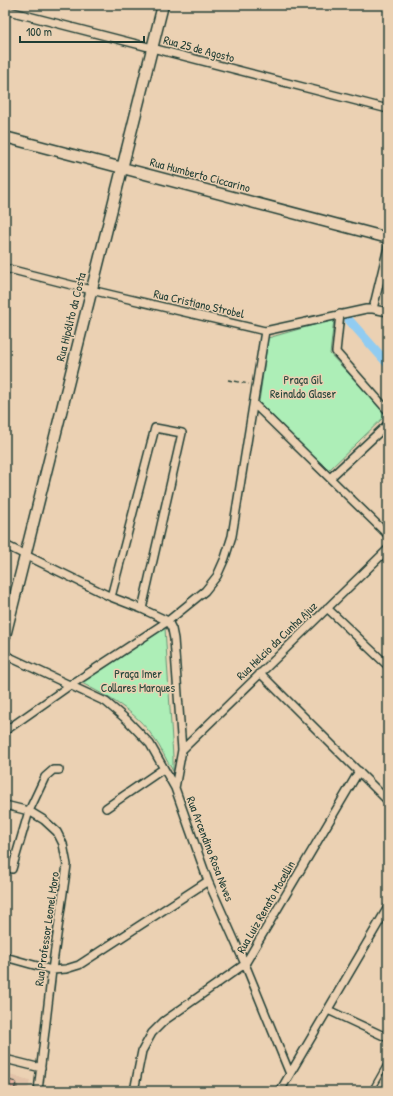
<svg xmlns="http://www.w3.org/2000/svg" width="393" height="1096" viewBox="0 0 393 1096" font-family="'Patrick Hand',sans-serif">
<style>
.built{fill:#e2c2a8}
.green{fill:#adeeb7;stroke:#669676}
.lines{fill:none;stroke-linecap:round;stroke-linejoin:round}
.canal{stroke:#91ccf1;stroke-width:9}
.building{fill:#e9b2a0;stroke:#1f3d34;filter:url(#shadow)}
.lane-casing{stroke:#1f3d34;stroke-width:6}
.street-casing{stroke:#1f3d34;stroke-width:10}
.secondary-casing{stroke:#1f3d34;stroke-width:13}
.path{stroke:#1f3d34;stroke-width:1.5;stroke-dasharray:4 3;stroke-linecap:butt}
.lane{stroke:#ebd1b3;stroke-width:3.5}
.street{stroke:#ebd1b3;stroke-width:7}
.secondary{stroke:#ebd1b3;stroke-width:10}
.labels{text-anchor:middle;stroke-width:3;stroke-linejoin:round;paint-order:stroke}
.street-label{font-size:12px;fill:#1f3d34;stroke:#ebd1b3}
.park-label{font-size:12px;fill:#26463b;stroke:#ebd1b3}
</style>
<defs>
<filter id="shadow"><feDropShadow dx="2.5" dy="2.5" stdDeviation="1" flood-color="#0004"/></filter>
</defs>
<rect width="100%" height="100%" fill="#ebd1b3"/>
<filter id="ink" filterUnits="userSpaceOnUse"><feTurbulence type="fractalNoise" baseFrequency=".025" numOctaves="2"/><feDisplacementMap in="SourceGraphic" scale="8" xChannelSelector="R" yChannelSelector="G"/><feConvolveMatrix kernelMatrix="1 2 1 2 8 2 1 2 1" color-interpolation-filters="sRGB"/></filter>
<g filter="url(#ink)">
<path class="built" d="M5 1074 30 1080 28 1091H5Z"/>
<path class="green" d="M334 319 330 354 387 414 328 471 259 402 268 338Z
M165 628 173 757V771C166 760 161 747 153 737 136 711 108 697 82 683Z"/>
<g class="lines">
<path class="canal" d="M349 320 388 364"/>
</g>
<path class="building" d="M5 1079 16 1082 14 1091H5Z"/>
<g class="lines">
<defs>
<path id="lane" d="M371 1091 388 1061"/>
<path id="street" d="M5 10 388 109
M5 268 91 290 265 331 366 309H373L388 312
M373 309 388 247
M340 314 336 352 388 411
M254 404 388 535
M330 478 388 424
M5 545 111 597 142 609 168 621 172 629 174 639 182 750 175 788 208 881 245 964 290 1074
M111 597 155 428 182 433 142 609
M327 608 388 666
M5 655 106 702 127 720 150 744 175 788
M260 673 388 801
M5 731 69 686 168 621 205 591 217 576 225 558 232 536 265 331
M182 750 388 549
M5 805 29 811 44 820 57 832 63 844 67 865 52 970 38 1091
M106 808 163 769
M12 869 29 811 45 777 53 770H59
M5 957 52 970 66 969 79 965 208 881
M328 1010 388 1038
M5 1059 41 1068
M134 1091 142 1051 152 1033 164 1021 245 964 359 771
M280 1091 388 907"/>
<path id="secondary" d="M5 137 388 238
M5 636 163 5"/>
</defs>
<use href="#lane" class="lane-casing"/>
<use href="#street" class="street-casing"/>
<use href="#secondary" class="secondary-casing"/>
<path class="path" d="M228 380 249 384"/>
<use href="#lane" class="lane"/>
<use href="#street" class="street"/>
<use href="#secondary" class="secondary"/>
</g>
</g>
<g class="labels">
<g class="street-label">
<text transform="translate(199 49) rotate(15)" y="4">Rua 25 de Agosto</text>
<text transform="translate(200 175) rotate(15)" y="4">Rua Humberto Ciccarino</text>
<text transform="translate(199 304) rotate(13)" y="4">Rua Cristiano Strobel</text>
<text transform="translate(71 317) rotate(-76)" y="4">Rua Hipólito da Costa</text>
<text transform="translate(277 641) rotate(-44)" y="4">Rua Helcio da Cunha Ajuz</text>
<text transform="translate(210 849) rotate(69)" y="4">Rua Arcendino Rosa Neves</text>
<text transform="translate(266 907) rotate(-60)" y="4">Rua Luiz Renato Mocellin</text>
<text transform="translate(47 929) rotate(-82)" y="4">Rua Professor Leonel Moro</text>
</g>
<g class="park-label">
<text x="303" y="384">Praça Gil<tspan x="303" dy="14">Reinaldo Glaser</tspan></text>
<text x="138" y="678">Praça Imer<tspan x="138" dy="14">Collares Marques</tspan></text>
</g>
</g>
<rect width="393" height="1096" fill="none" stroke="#ebd1b3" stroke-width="20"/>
<rect x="10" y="10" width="373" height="1076" fill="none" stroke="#1f3d34" stroke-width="1.5" filter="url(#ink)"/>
<path d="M20 36v6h124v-6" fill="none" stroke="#1f3d34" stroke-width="2"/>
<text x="26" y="36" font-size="12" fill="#1f3d34" stroke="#ebd1b3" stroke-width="3" paint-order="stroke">100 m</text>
</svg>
